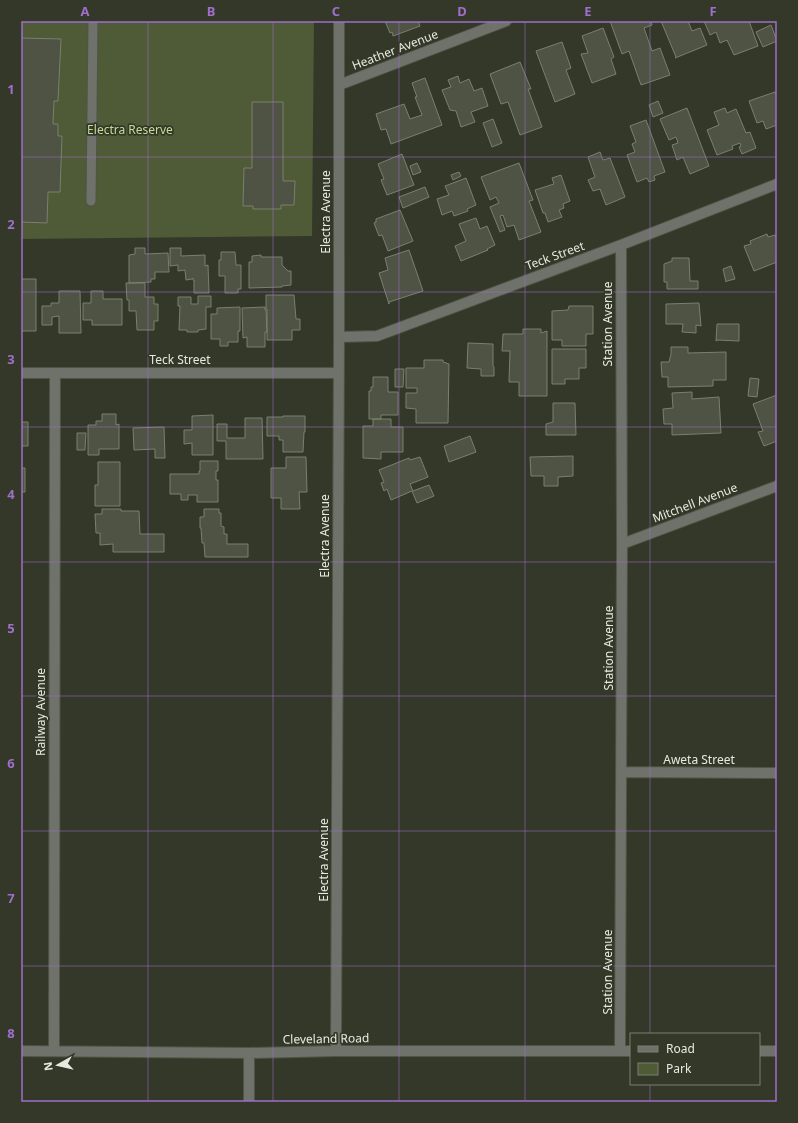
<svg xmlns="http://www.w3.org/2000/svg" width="798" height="1123" viewBox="0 0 798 1123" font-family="'Noto Sans',sans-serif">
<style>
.green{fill:#4f5a37}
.building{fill:#4e5343;stroke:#7a806f}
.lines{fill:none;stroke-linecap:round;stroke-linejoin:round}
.service-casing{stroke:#505446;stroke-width:11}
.minor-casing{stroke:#505446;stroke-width:12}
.service{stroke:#6f726a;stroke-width:9}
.minor{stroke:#6f726a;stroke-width:10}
.grid{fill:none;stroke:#a06ecb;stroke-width:1;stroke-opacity:0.55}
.labels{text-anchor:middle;stroke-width:3.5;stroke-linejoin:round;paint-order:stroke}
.street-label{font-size:12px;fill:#e6e9e0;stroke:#333829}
.park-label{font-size:12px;fill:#c5dc96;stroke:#333829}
.neatline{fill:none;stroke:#a06ecb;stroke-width:1.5}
.grid-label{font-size:13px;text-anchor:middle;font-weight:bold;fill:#a06ecb}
</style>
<rect width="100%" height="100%" fill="#333829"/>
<path class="green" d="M21 21H314L312 236 21 239Z"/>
<path class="building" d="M385 21H418L420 26 393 36 392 32 390 33Z
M610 21H651L652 25 644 28 652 51 660 48 670 75 641 85 629 51 622 54Z
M661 21H688L692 31 700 28 707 45 675 58 676 57Z
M704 21H749L758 46 734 55 727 40 720 43 716 32 710 35Z
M771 25 777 41 763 47 756 32Z
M603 28 614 57 611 59 616 74 592 83 581 54 588 53 582 36Z
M21 38 61 39 58 101H54L53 124H58V136H62L60 192H48L47 223 21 222Z
M562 42 571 68 566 70 575 94 555 102 536 51Z
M520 62 531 89H528L542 127 520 135 508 102 501 104 490 74Z
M458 76 460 83 469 79 474 91 482 88 488 106 471 112 475 122 461 127 456 111 450 110 442 90 451 87 448 80Z
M425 78 442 125 391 144 386 129 381 130 376 114 404 104 410 119 422 115 415 97H417L412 83Z
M775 92 777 97V120L775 121 777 125 766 129 763 121 757 123 749 101Z
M658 101 663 113 653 117 649 105Z
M252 102H283V181H295L294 205H281V209H253V206H243L244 168H252Z
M687 108 709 166 690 174 683 157 677 160 672 145 678 143 676 137 669 140 660 119Z
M725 108 727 113 736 109 746 133 750 132 756 148 742 154 739 147 741 146 740 143 732 146 733 149 717 155 707 130 719 125 714 112Z
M493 119 502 143 492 147 483 123Z
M646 120 665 172 654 176 655 180 649 182 647 178 637 182 627 155 635 152 632 144 636 142 630 126Z
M600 152 603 160 610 158 625 197 606 205 600 189 593 191 588 180 595 177 588 157Z
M402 154 414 185 387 195 381 180 384 179 378 164Z
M417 163 421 172 413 175 410 166Z
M519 163 533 200 529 201 541 232 519 240 514 225 507 227 503 215 500 216 505 230 500 232 490 207 499 203 496 197 490 200 481 177Z
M459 172 461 176 453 180 451 175Z
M561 175 570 201 563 204 564 208 559 210 562 217 548 222 545 213H543L535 190 554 184 552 178Z
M466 178 476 205 467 209 468 211 454 216 452 211 442 215 437 199 449 195 445 186Z
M425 187 429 197 403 208 399 197Z
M400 210 413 241 388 251 382 235 379 236 374 223 376 222V219Z
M476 218 480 229 487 226 495 245 487 249 488 250 461 261 455 246 466 241 459 224Z
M767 234 768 237 775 235 777 240V262L754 271 744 246 751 244 750 241Z
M135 248H145V254L168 253 169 272H155V279H151V282L129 283V255L135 254Z
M170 248H181V256L205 255V266L208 265 209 293H194V280H193V278L192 279 186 280 185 270 178 271V265L170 266Z
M409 250 423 291 389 302V304L379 273 388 270 385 258Z
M221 252H235L236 265H241V289H238V293H225V276H219V260H221Z
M261 255V257H282V265L288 271H291V285L282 286V287L249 288V262H252V256Z
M672 258H689L690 281H698V289H667V282H664V264L672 261Z
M731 266 735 279 727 281 726 282 723 269Z
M21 279H36V331H21Z
M126 283H145V297H154V304H158V321H154V330H137L136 311H129V300H127Z
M59 291H80L81 333H59V316L52 317V325H42V306H51V303H59Z
M91 291H103V299H122V325H92V320H83V303H91Z
M266 295H294L296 319H300V330H292V340H267V309H266Z
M198 296H211V307H206V329L198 330V332H187V330H179L180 306H178V297H191V304H198Z
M699 303 701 326 696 325V333L682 332 683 324H666V304Z
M569 306H593V334H586V346H562V340H552V311L568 310Z
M240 307V331H238V342H228V346H220V339H211V314H217V308Z
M265 307V310H266L267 332H265V347H247V337L243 338 242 308Z
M717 324H739V341L718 340 716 341Z
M523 329H541V333L547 331V396H519V382H509L510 351H502L503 334H523Z
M468 343 493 344V366L494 367V376H481V369L467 368Z
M671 347H688V353L726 352V380H713V386L668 387V377H662L661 362H669L671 354Z
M552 349H586V368H579V379H565V384H552Z
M424 360H443V362L449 364 448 423H416V409L406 408V393H417V388H406V368H424Z
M395 369H404L403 387H395Z
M373 377H388V392H398V415H381V419H369V391H371V387H373Z
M750 378 759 379 757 397 748 396Z
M692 392V399L719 397 721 433 672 435V424H664L663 409 673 408 672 393Z
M777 395V441L764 446 758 432 763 431 753 404Z
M553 403H575L576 435H546V424L553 422Z
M102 414H116V425L119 424V449H99V455H88V425H96V421H102Z
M213 415V455H192V443L184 444V430H192V416Z
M283 416H305V432H304L303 452H283V440H279V436H267V417H283Z
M245 418H262L263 459H226V441H217V424H227V438H245Z
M373 419H391V427H403V452H381V459L363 458V426H373Z
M21 422H28V446H21Z
M164 427 165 458H155V449L134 450 133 428Z
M77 433H86L85 450H77Z
M470 436 476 452 449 462 444 446Z
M573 456V476L558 477V486H544V476H531L530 457Z
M286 457H306L307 492H299L300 509H281V498H271V468H286Z
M420 457 428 477 410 484 413 491 429 485 434 496 417 503 412 491 391 500 387 489 384 491 381 483 384 482 379 470 409 458 410 460Z
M200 461H218V471H216V480H218V502H197V495H188V500H181V494H170V474H199V471H200Z
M98 462H120V506H95V485H98Z
M21 468H25V492H21V503Z
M102 509H121V511H139L140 534H164V552H113V544L100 545V533H96L95 514H102Z
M204 509H219V513H221V526L224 527V534H227V544H248V557H205L204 543H202L201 528H200V517H204Z"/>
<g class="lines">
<defs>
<path id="service" d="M91 201 93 21"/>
<path id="minor" d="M339 85 506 21
M339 337 377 336 621 245 777 184
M21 373H339
M622 544 777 486
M621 772 777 773
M21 1051 249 1053 336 1051H631
M54 1051 55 373
M336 1051 339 337V21
M620 1051 622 544 621 245
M759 1051H777
M249 1102V1053"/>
</defs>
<use href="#service" class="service-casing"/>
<use href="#minor" class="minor-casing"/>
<use href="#service" class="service"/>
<use href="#minor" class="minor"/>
</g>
<path class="grid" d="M148 21V1102M273 21V1102M399 21V1102M525 21V1102M650 21V1034M21 157H777M21 292H777M21 427H777M21 562H777M21 696H777M21 831H777M21 966H777M650 1084V1102"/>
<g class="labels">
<g class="street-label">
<text transform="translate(395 50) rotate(-21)" y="4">Heather Avenue</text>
<text transform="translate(326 212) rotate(-90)" y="4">Electra Avenue</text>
<text transform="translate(555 256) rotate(-20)" y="4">Teck Street</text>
<text transform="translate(608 324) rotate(-90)" y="4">Station Avenue</text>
<text x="180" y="364">Teck Street</text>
<text transform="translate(695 503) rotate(-21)" y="4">Mitchell Avenue</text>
<text transform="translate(325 536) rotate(-90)" y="4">Electra Avenue</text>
<text transform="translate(609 648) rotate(-90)" y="4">Station Avenue</text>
<text transform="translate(41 712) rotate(-90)" y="4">Railway Avenue</text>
<text x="699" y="764">Aweta Street</text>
<text transform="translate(324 860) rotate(-90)" y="4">Electra Avenue</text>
<text transform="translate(608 972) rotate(-90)" y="4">Station Avenue</text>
<text transform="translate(326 1039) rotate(-1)" y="4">Cleveland Road</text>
</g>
<g class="park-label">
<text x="130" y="134">Electra Reserve</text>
</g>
</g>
<rect width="798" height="1123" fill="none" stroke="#333829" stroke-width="44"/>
<rect x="630" y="1033" width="130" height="52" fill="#333829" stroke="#7b7f72"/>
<rect x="638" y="1046" width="20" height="6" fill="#6f726a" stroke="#7b7f72"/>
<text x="666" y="1053" font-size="12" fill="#e6e9e0">Road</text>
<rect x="638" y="1063" width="20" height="12" fill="#4f5a37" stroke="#7b7f72"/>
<text x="666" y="1073" font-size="12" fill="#e6e9e0">Park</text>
<g transform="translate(58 1065) rotate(262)" stroke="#333829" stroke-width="3" paint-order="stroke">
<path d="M0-3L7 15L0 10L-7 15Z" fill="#e6e9e0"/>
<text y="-6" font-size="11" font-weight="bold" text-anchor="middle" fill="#e6e9e0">N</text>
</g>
<rect x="22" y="22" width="754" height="1079" class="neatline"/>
<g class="grid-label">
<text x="85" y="16">A</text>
<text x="211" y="16">B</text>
<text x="336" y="16">C</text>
<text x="462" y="16">D</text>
<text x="588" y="16">E</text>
<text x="713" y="16">F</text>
<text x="11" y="94">1</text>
<text x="11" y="229">2</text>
<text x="11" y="364">3</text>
<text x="11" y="499">4</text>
<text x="11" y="633">5</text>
<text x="11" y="768">6</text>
<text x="11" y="903">7</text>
<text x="11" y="1038">8</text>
</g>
</svg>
